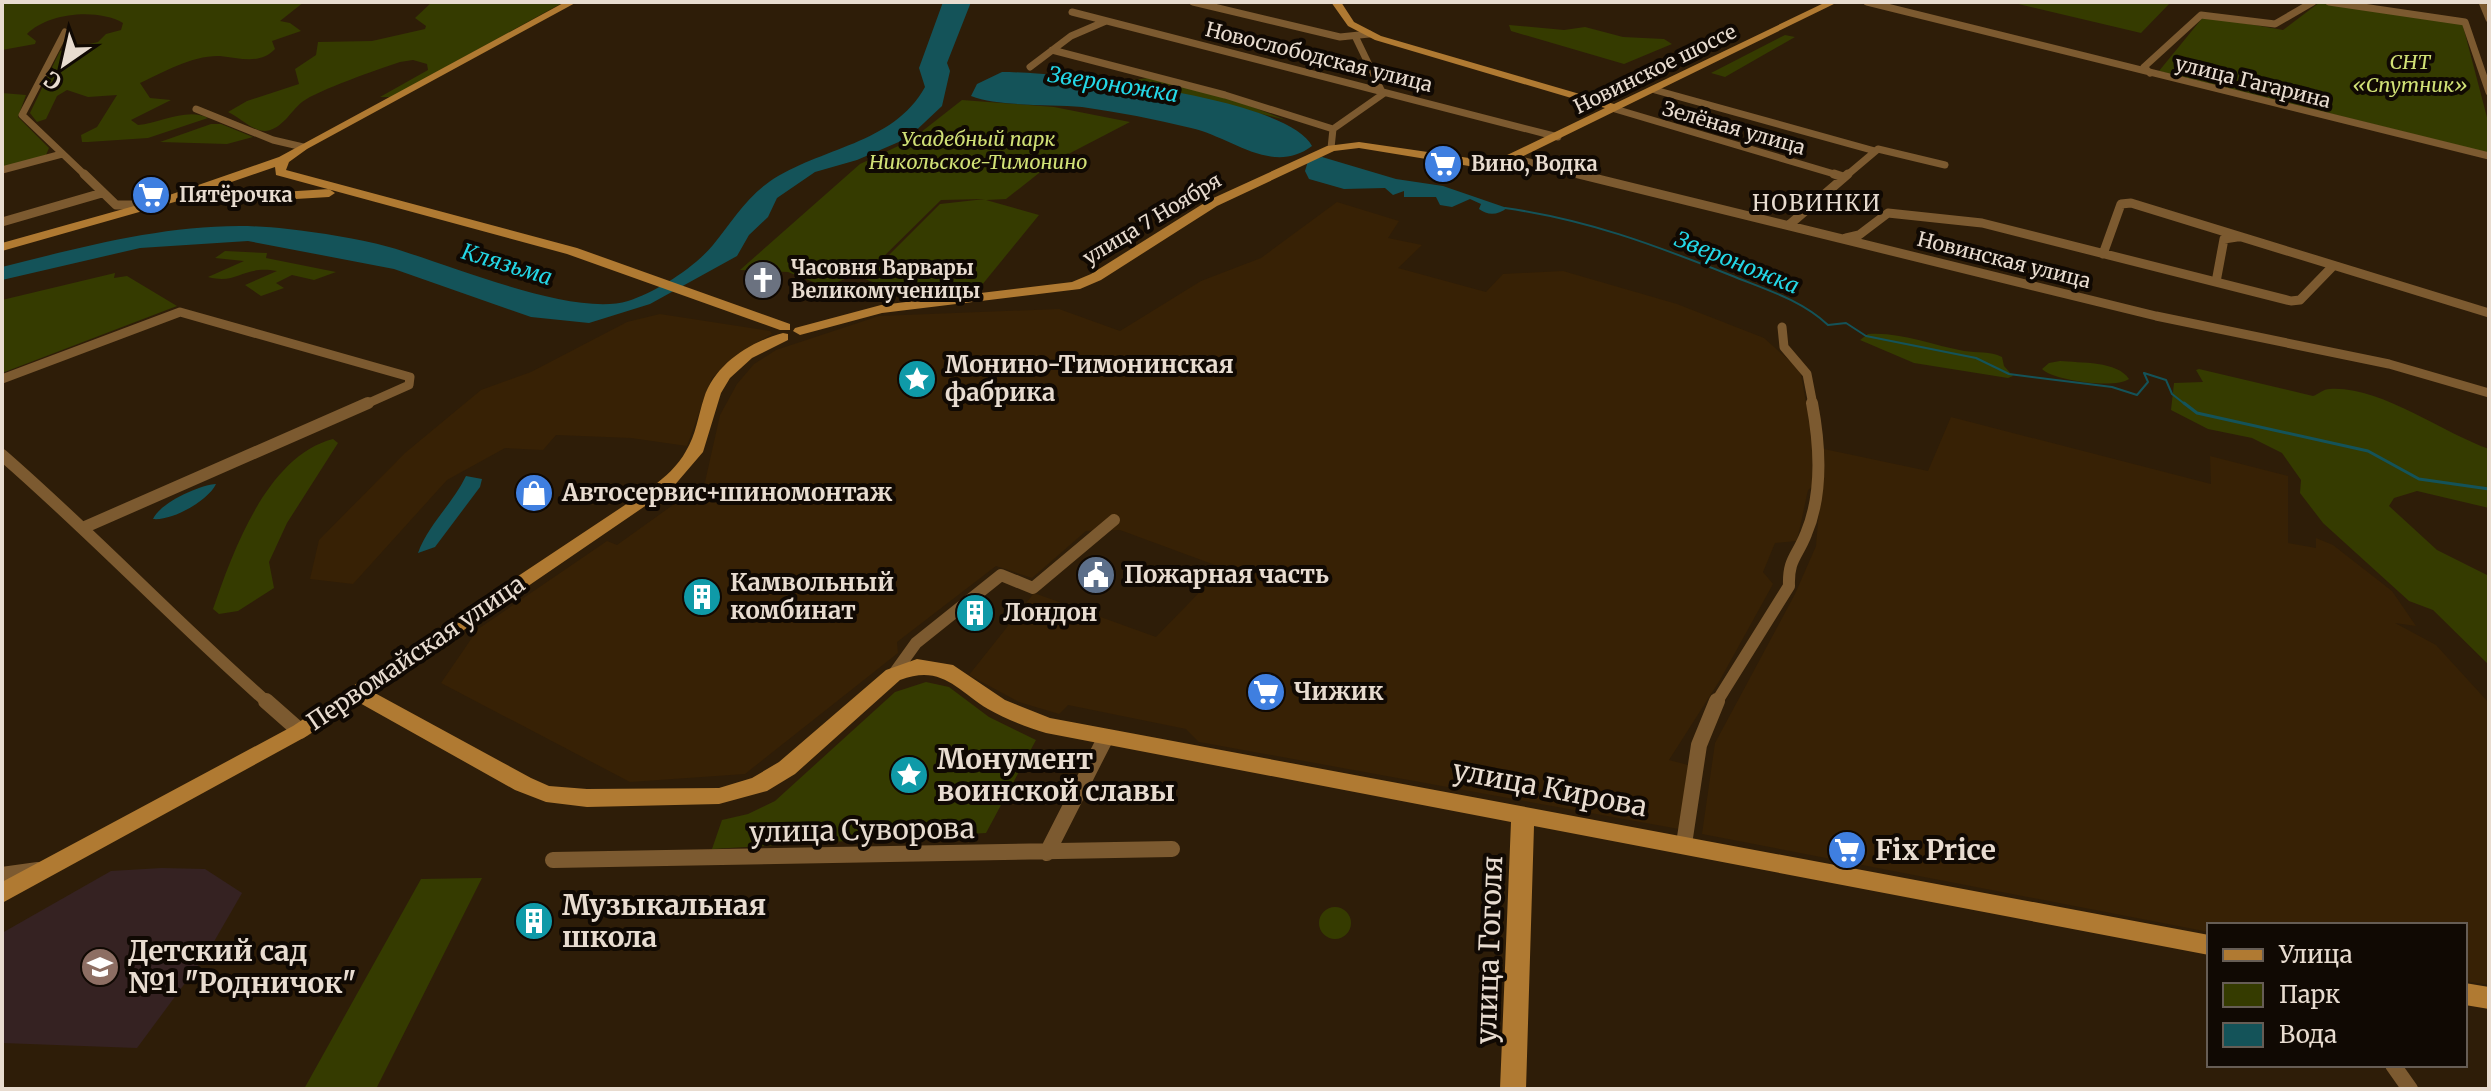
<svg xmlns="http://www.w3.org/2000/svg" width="2491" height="1091" viewBox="0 0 2491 1091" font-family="Merriweather,serif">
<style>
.built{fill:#372105}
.education{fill:#352222}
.green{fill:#353b00}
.water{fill:#145359}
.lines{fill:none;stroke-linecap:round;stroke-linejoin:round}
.stream-far1{stroke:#145359;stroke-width:2}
.stream{stroke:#145359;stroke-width:3}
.street-far3{stroke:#7c5a30;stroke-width:7}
.street-far2{stroke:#7c5a30;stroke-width:9}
.street-far1{stroke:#7c5a30;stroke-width:12}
.street{stroke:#7c5a30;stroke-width:16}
.secondary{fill:#b07a32;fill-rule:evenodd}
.labels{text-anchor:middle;stroke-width:8;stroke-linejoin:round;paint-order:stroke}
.far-street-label{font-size:20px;fill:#e8dcd0;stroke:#100903}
.far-park-label{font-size:20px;font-style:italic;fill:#d1e176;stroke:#100903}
.far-poi-label{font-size:20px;font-weight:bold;fill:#e8dcd0;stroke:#100903;text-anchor:start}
.far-water-label{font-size:22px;font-style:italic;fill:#24d7e7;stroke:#100903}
.far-neighbourhood-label{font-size:22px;letter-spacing:2px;fill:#e8dcd0;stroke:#100903}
.poi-label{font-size:24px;font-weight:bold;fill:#e8dcd0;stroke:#100903;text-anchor:start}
.street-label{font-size:24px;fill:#e8dcd0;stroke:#100903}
.near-poi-label{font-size:28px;font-weight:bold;fill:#e8dcd0;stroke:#100903;text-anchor:start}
.near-street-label{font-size:28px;fill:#e8dcd0;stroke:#100903}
</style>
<rect width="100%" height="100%" fill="#2e1d08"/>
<path class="built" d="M1337 202 1399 221 1388 238 1422 245 1398 268 1486 292 1503 274 1563 271 1677 304 1764 338 1800 370 1812 434V487L1808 490 1797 541 1775 543 1763 572 1773 584 1720 680 1669 760 1688 765 1679 829 1199 742 1186 729 1068 705 1059 714 1019 702 969 675 1034 593 1156 637 1223 568 1120 530 1086 531 1032 578 996 566 897 642 898 653 745 774 630 782 441 683 478 629 607 541 617 545 705 482 720 415 737 384 754 364 776 350 879 316 1059 309 1120 331 1201 281 1261 258Z
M660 314 770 331 772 334 746 349 712 378 687 446 631 438 556 435 543 450 505 448 447 480 353 584 310 579 319 540 405 453 481 390 531 372 627 322Z
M1951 417 2211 484 2210 456 2288 476V543L2316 548V538L2333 545 2392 591 2416 626 2395 623 2436 645 2489 703V985L2465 981V925H2209V932L1702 834 1715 743 1795 594 1816 546 1824 449 1928 471Z"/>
<path class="education" d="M162 868 205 869 242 893 208 952 137 1048 2 1043V933L111 871Z"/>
<path class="green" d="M2 2H304L280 21 290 23 301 31 272 41 275 49C260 65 240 58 220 56 193 55 164 72 140 83L150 98 171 100 131 120 138 125C160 123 188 107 208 118L148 138 88 142H82L81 135 97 127 117 95 88 97 67 90 57 96 46 119 37 122 30 113 60 51 98 42 106 34 121 30 123 23C97 8 48 13 27 34L36 41 35 44 2 50Z
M432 2H564L391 97H380L428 70 427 64 413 60 400 62C379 69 318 90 302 102 291 111 282 129 266 131 253 132 240 117 228 112L247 101 299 84 295 69 316 55 318 42 372 41 425 29 426 26 415 18Z
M2010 2H2171L2141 33Z
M2320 2 2462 22 2489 125V153L2159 71 2204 16 2283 30Z
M1509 25 1564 30 1585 27 1623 37 1664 39 1672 44 1624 64 1511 31Z
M1785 35 1795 37 1725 77 1711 73Z
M1148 78 1234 100 1286 120 1125 81Z
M2 93 26 95 18 117 49 148 46 155 2 168Z
M962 100 1054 107 1130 122 1053 162 1006 199 986 200 1039 215 977 291 901 293 865 279 940 204 985 199 941 200 873 267 826 287 788 272 740 270 860 164 911 140Z
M211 124H221L253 137 227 144 160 142Z
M225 251 267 253 266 258 336 272 314 280 292 275 276 283 284 288 261 296 245 285 277 271C241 265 239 285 208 277L244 261 215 258Z
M115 273 114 278 127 276 177 306 2 373V300Z
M1868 334C1902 332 1931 345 1964 351 1977 353 1990 351 2002 357L2004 366 2013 376 2008 378 1914 363 1860 340Z
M2060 361C2080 363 2118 361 2129 379 2116 389 2054 381 2042 369L2049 363Z
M2199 369 2313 396C2319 394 2323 389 2330 389 2381 386 2442 433 2489 449V508L2417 491 2394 498 2389 506 2437 550 2489 576V665L2433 610 2409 601 2323 523 2300 493 2301 480 2282 453 2252 438 2208 429 2171 410 2174 383 2203 382 2196 370Z
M333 439 338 443 287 523 269 562 274 588 238 611 219 614 213 609C233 551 267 456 333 439Z
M926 682 949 687 989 717 1036 740 986 833 712 849 722 820 748 814 775 801 895 692Z
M482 878 376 1089H304L421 879Z
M1319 923a16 16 0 1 1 32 0a16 16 0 1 1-32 0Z"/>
<path class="water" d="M943 2H971L947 63 950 71 942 106 908 138 857 160 815 172 777 198 768 217 749 235 737 256 650 304 589 323 531 317 394 269 248 241 140 248 2 280V267C94 244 193 217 288 229 321 233 357 238 389 247 446 263 573 318 628 301 656 292 694 268 713 245 731 223 745 199 769 182 820 147 893 145 925 87L919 68Z
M1002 72C1057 72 1287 97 1312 146 1272 176 1232 137 1191 128 1155 119 1118 112 1082 107 1050 104 1000 107 971 96L977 84Z
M1322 157 1396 179 1443 186 1507 208C1498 215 1488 216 1479 209L1481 204 1470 199 1452 207 1440 205 1436 197H1404V191L1393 195 1385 188 1344 189 1309 179 1305 171 1308 161Z
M466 476 482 479 480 487 435 547 418 553C429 523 452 505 466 476Z
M216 484C208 501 172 521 153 519 160 503 199 485 216 484Z"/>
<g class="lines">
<path class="stream-far1" d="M1505 208C1588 220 1652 244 1730 275 1764 289 1800 299 1828 325L1846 323 1866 336 1976 358 2009 374 2112 387 2137 395 2148 382 2144 373 2166 380 2172 394 2186 405"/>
<path class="stream" d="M2184 403 2197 413 2368 451 2419 479 2489 489"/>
<path class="street-far3" d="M1193 2 1340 37 1369 34
M1867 2 2489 156
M2329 2 2465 22 2489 92
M2482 2 2489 19
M1072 12 1558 137
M65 32 22 115 86 176
M1052 50 1225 95 1333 129 1331 148
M1030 67 1071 36 1106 21
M2150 73 2144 67 2201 15 2275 24 2313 2
M1655 90 1875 151
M196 109 273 140 303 147
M1615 109 1841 176
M1333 129 1383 94 1356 38
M1512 158 1587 176
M2 170 62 154
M1846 176 1878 149 1945 165"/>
<path class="street-far2" d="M84 174 116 205H149
M1578 174 2156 316 2389 364 2489 393
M1834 174 1843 177
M2 222 102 193
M1789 225 1848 174
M1846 238 1859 235 1888 213 1982 223 2291 301 2300 300 2333 266
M2103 254 2121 204 2131 203 2489 313
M2216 282 2224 239 2237 237
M1782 327 1784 347 1807 374 1813 405
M2 379 180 312 410 377 409 385 364 405"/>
<path class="street-far1" d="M2 455C94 535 177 623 268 703
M85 527 368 403
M893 675 916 643 1001 575 1033 588 1114 520
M1716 703 1789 586C1788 559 1797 557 1806 534 1823 494 1820 445 1812 403"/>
<path class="street" d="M266 701 300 731
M1684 844 1699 745 1717 701
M1047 853 1106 737
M553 860 1172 849
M2 875 38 870
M2393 1065 2410 1089"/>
<path class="secondary" d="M565 2H577L307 149 289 162 286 170 577 248 790 324V330H780L567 254 276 175 275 167 185 198 329 189 335 193 329 197 183 206 179 205 178 201 2 251V243L152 201 279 157Z
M1331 2H1341L1354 22 1381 36 1614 104 1826 2H1838L1509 163 1469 166 1359 148 1334 151 1217 206 1101 280 1080 289 882 313 800 335 793 331 795 328 881 305 1072 282 1091 274 1209 200 1327 146 1359 142 1469 158 1503 157 1605 108 1375 40 1348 26Z
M783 333 788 334V340L752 358 730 378 721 393 703 452 673 487 373 692 531 778 549 786 587 789 719 788 752 778 779 762 886 670 917 659 953 665 1005 700 1050 718 2209 935V955L1534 826 1526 1089H1500L1511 822 1046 733C1027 727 1005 719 988 709 956 689 941 664 900 680L795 774 767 791 719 804 587 807 546 802 515 790 358 702 307 736 2 903V882L293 726 652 487C665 477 678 466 686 451 696 435 698 416 704 398 715 364 750 342 783 333Z
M2465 983 2489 987V1009L2465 1005Z"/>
</g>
<defs>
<symbol id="supermarket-disc" viewBox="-11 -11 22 22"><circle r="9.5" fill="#3f7fe0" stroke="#100903"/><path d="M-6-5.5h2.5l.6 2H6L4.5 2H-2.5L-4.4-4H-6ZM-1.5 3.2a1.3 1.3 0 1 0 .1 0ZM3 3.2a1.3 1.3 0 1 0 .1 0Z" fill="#fff"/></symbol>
<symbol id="church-disc" viewBox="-11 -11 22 22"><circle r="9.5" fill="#6b7280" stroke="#100903"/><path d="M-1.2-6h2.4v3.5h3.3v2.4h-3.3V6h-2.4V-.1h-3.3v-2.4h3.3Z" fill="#fff"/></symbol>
<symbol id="sight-disc" viewBox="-11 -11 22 22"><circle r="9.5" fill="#0f9aa8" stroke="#100903"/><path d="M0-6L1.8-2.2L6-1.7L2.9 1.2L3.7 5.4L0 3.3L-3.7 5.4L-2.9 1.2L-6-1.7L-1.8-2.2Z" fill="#fff"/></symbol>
<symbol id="shop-disc" viewBox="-11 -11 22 22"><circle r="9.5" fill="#3f7fe0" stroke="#100903"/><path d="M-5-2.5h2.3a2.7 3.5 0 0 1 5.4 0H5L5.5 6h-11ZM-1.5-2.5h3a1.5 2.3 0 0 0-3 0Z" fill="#fff"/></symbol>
<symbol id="civic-disc" viewBox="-11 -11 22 22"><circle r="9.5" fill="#5c6f8a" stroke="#100903"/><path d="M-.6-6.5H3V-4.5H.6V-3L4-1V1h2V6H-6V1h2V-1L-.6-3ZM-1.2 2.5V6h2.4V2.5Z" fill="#fff"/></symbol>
<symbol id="building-disc" viewBox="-11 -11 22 22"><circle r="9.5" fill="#0f9aa8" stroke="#100903"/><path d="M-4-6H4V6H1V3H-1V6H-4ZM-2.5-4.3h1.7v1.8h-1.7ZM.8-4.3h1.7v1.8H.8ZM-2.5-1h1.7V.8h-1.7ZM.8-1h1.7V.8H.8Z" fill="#fff"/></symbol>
<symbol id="school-disc" viewBox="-11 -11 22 22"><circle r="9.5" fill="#8d6e63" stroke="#100903"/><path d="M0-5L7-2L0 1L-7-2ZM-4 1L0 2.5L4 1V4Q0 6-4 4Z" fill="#fff"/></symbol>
</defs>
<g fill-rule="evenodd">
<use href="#supermarket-disc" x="1421" y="142" width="44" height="44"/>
<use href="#supermarket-disc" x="129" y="173" width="44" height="44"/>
<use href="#church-disc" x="741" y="258" width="44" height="44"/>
<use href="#sight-disc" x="895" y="357" width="44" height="44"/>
<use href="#shop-disc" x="512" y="471" width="44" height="44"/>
<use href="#civic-disc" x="1074" y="553" width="44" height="44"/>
<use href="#building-disc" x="680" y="575" width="44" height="44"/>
<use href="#building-disc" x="953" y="591" width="44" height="44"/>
<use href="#supermarket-disc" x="1244" y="670" width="44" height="44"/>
<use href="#sight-disc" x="887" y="753" width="44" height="44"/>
<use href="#supermarket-disc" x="1825" y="828" width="44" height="44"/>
<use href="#building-disc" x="512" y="899" width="44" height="44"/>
<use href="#school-disc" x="78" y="945" width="44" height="44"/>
</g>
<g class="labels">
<g class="far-street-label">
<text transform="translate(1319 57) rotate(14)" y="7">Новослободская улица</text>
<text transform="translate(1655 69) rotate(-26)" y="7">Новинское шоссе</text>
<text transform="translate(2253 82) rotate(14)" y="7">улица Гагарина</text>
<text transform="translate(1734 128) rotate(16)" y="7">Зелёная улица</text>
<text transform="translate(1152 219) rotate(-31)" y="7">улица 7 Ноября</text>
<text transform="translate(2004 260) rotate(14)" y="7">Новинская улица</text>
</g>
<g class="far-park-label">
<text x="2410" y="69">СНТ<tspan x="2410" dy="23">«Спутник»</tspan></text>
<text x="978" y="146">Усадебный парк<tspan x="978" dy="23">Никольское-Тимонино</tspan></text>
</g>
<g class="far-poi-label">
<text x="1471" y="171">Вино, Водка</text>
<text x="179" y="202">Пятёрочка</text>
<text x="791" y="275">Часовня Варвары<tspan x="791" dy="23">Великомученицы</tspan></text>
</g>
<g class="far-water-label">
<text transform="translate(1113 84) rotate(9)" y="8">Звероножка</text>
<text transform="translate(1737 262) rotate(22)" y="8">Звероножка</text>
<text transform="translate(507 264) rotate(17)" y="8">Клязьма</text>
</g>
<g class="far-neighbourhood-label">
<text x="1817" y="211">НОВИНКИ</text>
</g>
<g class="poi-label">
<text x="945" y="373">Монино-Тимонинская<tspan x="945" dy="28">фабрика</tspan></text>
<text x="562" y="501">Автосервис+шиномонтаж</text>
<text x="1124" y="583">Пожарная часть</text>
<text x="730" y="591">Камвольный<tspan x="730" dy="28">комбинат</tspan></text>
<text x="1003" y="621">Лондон</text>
<text x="1294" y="700">Чижик</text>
</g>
<g class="street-label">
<text transform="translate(416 653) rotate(-34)" y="8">Первомайская улица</text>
</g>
<g class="near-poi-label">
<text x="937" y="769">Монумент<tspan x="937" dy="32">воинской славы</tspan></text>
<text x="1875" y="860">Fix Price</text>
<text x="562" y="915">Музыкальная<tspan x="562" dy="32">школа</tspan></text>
<text x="128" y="961">Детский сад<tspan x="128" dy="32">№1 "Родничок"</tspan></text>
</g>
<g class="near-street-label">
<text transform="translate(1550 788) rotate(11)" y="10">улица Кирова</text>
<text transform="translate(862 830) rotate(-1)" y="10">улица Суворова</text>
<text transform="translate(1489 950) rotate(-88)" y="10">улица Гоголя</text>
</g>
</g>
<rect width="2491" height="1091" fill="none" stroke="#e8dcd0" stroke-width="8"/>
<rect x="2207" y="923" width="260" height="144" fill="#100903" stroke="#665d55" stroke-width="2"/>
<rect x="2223" y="949" width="40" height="12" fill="#b07a32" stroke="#665d55" stroke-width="2"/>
<text x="2279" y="963" font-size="24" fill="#e8dcd0">Улица</text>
<rect x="2223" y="983" width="40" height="24" fill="#353b00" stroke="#665d55" stroke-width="2"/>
<text x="2279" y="1003" font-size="24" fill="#e8dcd0">Парк</text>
<rect x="2223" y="1023" width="40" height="24" fill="#145359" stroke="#665d55" stroke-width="2"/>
<text x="2279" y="1043" font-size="24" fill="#e8dcd0">Вода</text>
<g transform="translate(64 64) rotate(214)" stroke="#100903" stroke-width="6" paint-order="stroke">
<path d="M0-6L14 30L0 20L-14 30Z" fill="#e8dcd0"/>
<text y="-12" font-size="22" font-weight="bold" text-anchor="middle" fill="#e8dcd0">С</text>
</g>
</svg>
